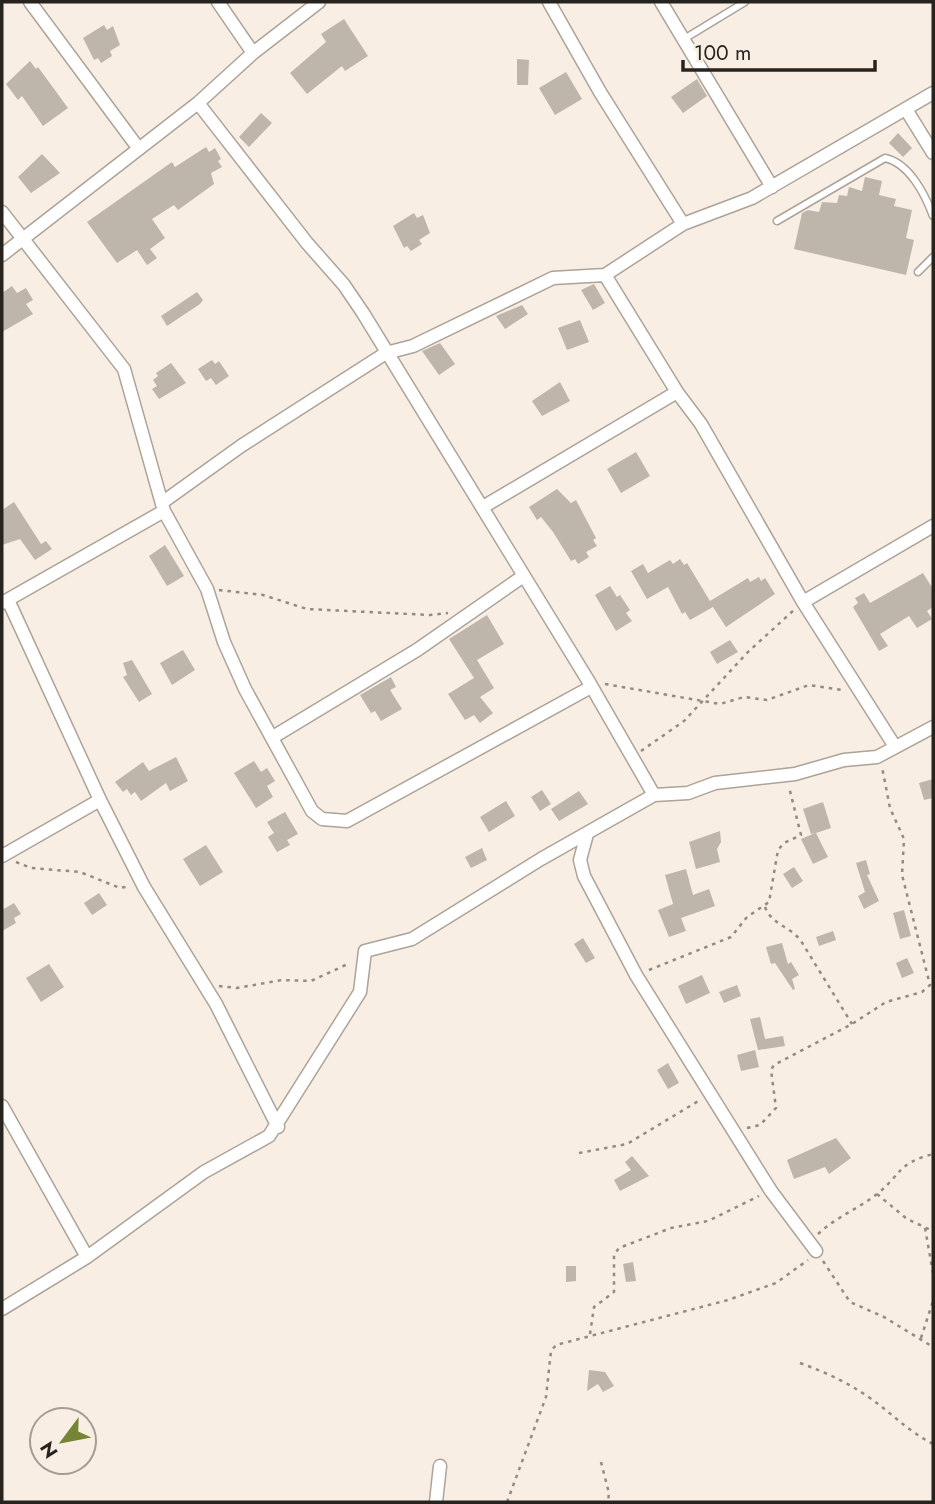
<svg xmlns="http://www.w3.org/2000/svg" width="935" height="1504" viewBox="0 0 935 1504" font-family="Jost,sans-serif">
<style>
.building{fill:#bfb6ab}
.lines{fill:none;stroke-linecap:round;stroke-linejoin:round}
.service-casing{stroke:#aca399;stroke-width:9}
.minor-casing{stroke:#aca399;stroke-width:15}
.path{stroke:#928b84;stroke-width:2.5;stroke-dasharray:3.5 5;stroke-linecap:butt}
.service{stroke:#fff;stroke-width:6}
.minor{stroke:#fff;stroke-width:12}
</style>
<rect width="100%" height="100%" fill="#f8eee3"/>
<path class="building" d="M344 19 368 56 345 71 342 66 307 94 290 73 326 42 321 34Z
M104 25 107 30 113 26 120 45 110 51 112 56 101 63 98 58 94 60 83 38Z
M517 59 529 60 528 85H517Z
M30 61 36 69 38 67 68 108 43 126 22 96 18 100 6 84Z
M566 72 582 99 555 115 539 88Z
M697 79 707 96 683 113 671 97Z
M261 113 272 123 249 147 239 137Z
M898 133 912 148 903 157 889 143Z
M206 147 209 152 215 148 221 159 218 161 222 167 211 173 214 184 178 210 174 205 152 219 165 238 150 249 157 258 147 265 137 250 117 263 87 222 172 162 175 167Z
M42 154 60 173 31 193 18 177Z
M865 177 882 181 879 195 896 199 894 206 912 210 906 238 914 240 906 275 794 249 802 213 808 210 819 212 822 202 837 203 839 195 847 196 849 187 862 191Z
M414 213 417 218 423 215 430 233 419 240 422 244 411 251 407 246 404 248 393 226Z
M594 284 605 303 593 310 581 290Z
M12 286 17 293 26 288 33 300 26 304 33 314 2 332V293Z
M197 292 203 300 200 304 167 326 161 316Z
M522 305 528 314 505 329 496 316Z
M580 320 589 342 567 350 558 328Z
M440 343 455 364 439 375 422 351Z
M212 360 215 364 219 361 229 376 216 385 211 378 206 381 198 369Z
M171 363 186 383 159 399 152 389 157 386 153 380 158 376 156 373Z
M560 382 570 401 542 416 532 401Z
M636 452 650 476 621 493 607 469Z
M557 489 571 503 576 500 596 538 593 540 597 546 586 552 589 557 578 564 575 559 571 561 553 532 541 517 537 520 529 507Z
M14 502 41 544 46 541 52 549 35 560 20 539 2 545V510Z
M165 545 184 576 167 586 149 556Z
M680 559 684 565 687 563 710 601 748 578 750 582 759 577 761 581 765 578 775 594 726 627 713 607 690 620 685 612 682 614 668 587 647 599 631 571 643 564 648 573 670 560 673 564Z
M923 573 933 589V607L927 611 932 619 917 628 909 616 880 634 888 646 879 651 853 607 858 603 855 598 864 593 870 603Z
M610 586 617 597 620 595 630 610 626 613 632 621 616 631 595 595Z
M487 615 504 644 477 660 494 688 480 697 493 713 480 723 474 715 465 720 448 694 474 678 449 639Z
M730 640 738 652 717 664 710 652Z
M183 650 195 670 172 685 160 663Z
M132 660 152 694 139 702 123 677 127 675 123 663Z
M391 677 396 687 390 690 402 709 381 721 375 711 371 713 360 695Z
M176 757 188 781 170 791 166 783 141 801 135 792 131 795 127 789 123 792 115 782 143 762 149 771Z
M254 761 261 772 267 768 275 781 267 786 273 797 256 808 234 773Z
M933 779V798L924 800 919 783Z
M542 790 551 804 540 811 531 797Z
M579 791 588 804 559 821 551 809Z
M506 801 515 816 489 832 480 817Z
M823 802 831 828 816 833 828 857 813 864 801 839 815 833 811 834 803 809Z
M285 812 298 834 287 840 290 845 277 852 268 837 274 833 267 822Z
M720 831 721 842 717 849 720 862 696 869 689 842Z
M206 845 223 872 200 886 183 859Z
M482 848 487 860 471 868 465 857Z
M866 860 870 874 867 875 879 901 864 909 858 896 865 892 856 863Z
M794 867 803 881 792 888 783 874Z
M686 869 693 895 709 889 715 906 681 918 686 931 669 937 658 910 673 904 665 875Z
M99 893 107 905 92 915 84 903Z
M14 903 21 914 14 918 16 923 2 931V910Z
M904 910 911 936 900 939 893 913Z
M833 931 836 940 819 946 816 937Z
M583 938 595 958 586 963 574 944Z
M782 943 788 964 791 962 799 975 792 979 795 989 793 990 775 963 771 964 766 947Z
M907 958 914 973 902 978 896 963Z
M49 964 64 987 41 1002 26 978Z
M702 975 710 993 686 1004 678 986Z
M737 985 741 996 724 1003 719 992Z
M760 1017 765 1039 783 1036 785 1046 758 1050 750 1019Z
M755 1050 759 1067 741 1071 737 1055Z
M668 1063 679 1083 668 1089 657 1070Z
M836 1138 851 1158 829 1174 825 1167 794 1179 787 1160Z
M632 1156 649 1176 620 1191 614 1180 631 1170 625 1162Z
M633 1262 636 1281 626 1282 623 1264Z
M566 1266H576V1281L566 1282Z
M589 1370 605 1372 614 1386 603 1392 598 1384 587 1391Z"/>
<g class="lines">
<defs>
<path id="service" d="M684 39 745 2
M777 221 885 158C909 163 925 194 933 216
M918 272 933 257"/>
<path id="minor" d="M30 2 139 149
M218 2 253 53
M549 2 600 92 683 224
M661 2 772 187
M198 103 307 243 344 285 363 313 589 682 654 795
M907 111 933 153
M2 212 124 369 164 511 207 589 224 642 245 689 312 811 322 819 347 821 591 687
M2 255 198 103 253 53 319 2
M605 275 683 224 752 198 933 93
M163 502 241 446 386 353 413 346 553 278 605 275 677 392 701 424 803 602 894 745
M483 507 677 392
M803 602 933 526
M2 603 164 511
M273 737 417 650 522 577
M100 800 144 887 216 1004 278 1127
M587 834 580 860 584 876 636 975 771 1191 816 1251
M2 856 100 800 8 600
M2 1106 87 1257
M2 1309 87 1257 204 1172 269 1136 360 992 365 951 412 939 541 859 654 795 688 793 715 783 795 774 844 760 877 757 933 727
M436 1502 440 1466"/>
</defs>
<use href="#service" class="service-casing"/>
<use href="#minor" class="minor-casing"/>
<path class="path" d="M219 590 263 595 307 609 430 615 448 613
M605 684 720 704 744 697 767 700 809 685 843 690
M641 751 684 721 748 652 795 609
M16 862 31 868 80 872 120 888 130 886
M765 907C772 925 790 926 801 941L852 1024
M649 970 731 937 747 917 769 902 778 850 784 843 801 835 789 787
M219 986 237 988 282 980 311 981 350 963
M747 1128 760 1125 776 1108 771 1070 774 1065 852 1024 886 1002 922 992 930 985 902 875 904 839 890 808 882 767
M579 1153 627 1144 700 1100
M877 1194 907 1219 933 1231
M925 1228 933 1273
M818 1234C836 1217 858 1209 877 1194 903 1173 896 1164 933 1154
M823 1261 850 1302 884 1317 933 1347
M590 1334 594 1307 614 1292V1255L619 1248 671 1228 708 1221 759 1196
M921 1338 933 1301
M800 1363C825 1372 847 1382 870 1398 894 1415 905 1429 933 1444
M601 1462 609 1493 608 1502
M507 1502 546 1397 551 1351 556 1345 728 1300 776 1283 808 1260"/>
<use href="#service" class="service"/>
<use href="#minor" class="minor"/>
</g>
<rect width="935" height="1504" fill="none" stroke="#272420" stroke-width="7"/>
<g transform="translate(63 1441) rotate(238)"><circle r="33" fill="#f8eee3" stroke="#a49d95" stroke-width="2"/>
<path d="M0-5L12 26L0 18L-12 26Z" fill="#768533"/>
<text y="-10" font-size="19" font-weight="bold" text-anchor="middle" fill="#272420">N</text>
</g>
<path d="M683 60v10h192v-10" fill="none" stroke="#272420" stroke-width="3.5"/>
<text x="694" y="60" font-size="21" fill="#272420" stroke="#f8eee3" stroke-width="5" paint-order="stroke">100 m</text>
</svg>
